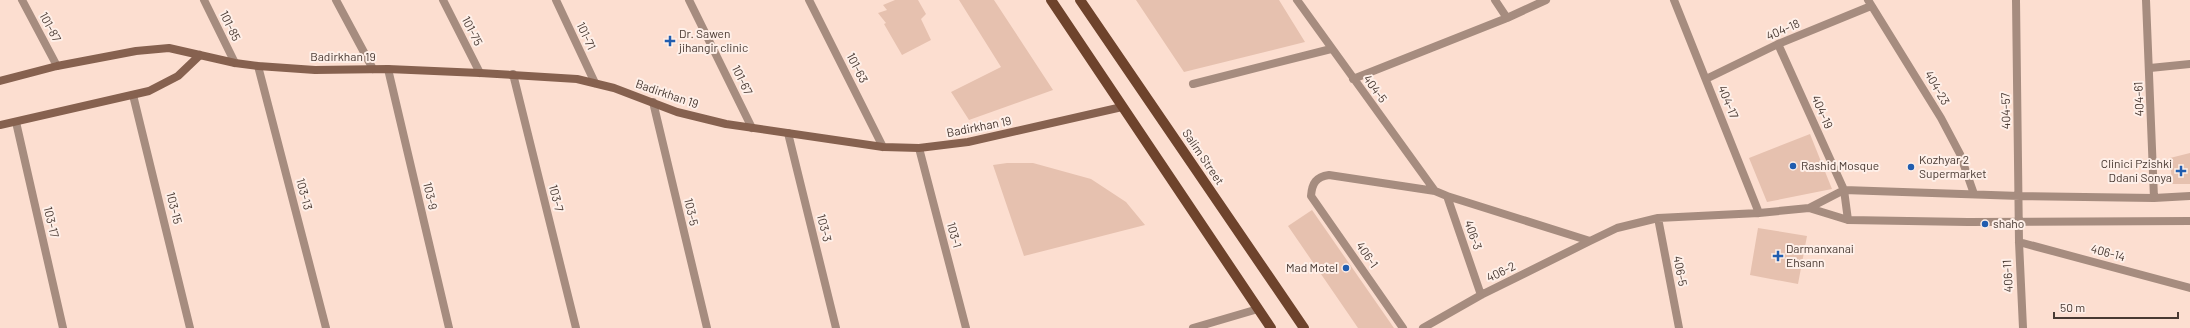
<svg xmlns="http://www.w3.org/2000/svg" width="2190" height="328" viewBox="0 0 2190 328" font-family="Barlow,sans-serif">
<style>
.building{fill:#e6c1af}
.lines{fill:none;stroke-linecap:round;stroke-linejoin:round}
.minor{stroke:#a68c7f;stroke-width:8}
.tertiary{stroke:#a68c7f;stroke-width:8}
.secondary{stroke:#86614f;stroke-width:8}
.primary{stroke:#6e432c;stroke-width:10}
.poi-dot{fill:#215daf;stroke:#feefe8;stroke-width:1.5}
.labels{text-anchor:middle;stroke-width:4;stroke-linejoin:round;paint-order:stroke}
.street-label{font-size:12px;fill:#483932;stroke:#feefe8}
.poi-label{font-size:12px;fill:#483932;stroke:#feefe8;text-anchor:start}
</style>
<rect width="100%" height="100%" fill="#fcded0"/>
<path class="building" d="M895 0H918L926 14 921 19 931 40 902 55 884 24 886 23 878 13 887 10 883 5Z
M959 0H994L1053 90 969 120 951 92 1001 67Z
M1136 0H1279L1305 42 1184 72Z
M1810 134 1832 189 1767 202 1749 158Z
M2190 153V184H2172L2170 158Z
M1007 163H1033L1091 179 1126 202 1145 225 1024 256 993 165Z
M1312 210 1394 328H1358L1288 226Z
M1758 228 1807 236 1798 284 1750 275Z"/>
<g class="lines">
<path class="minor" d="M22 0 57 66
M204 0 235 63
M336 0 373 69
M443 0 480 73
M556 0 595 83
M689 0 752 128
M809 0 883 147
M1297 0 1435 191
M1495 0 1507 18
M1674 0 1759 213
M1868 0 1941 118 1960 154 1974 194
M2016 0 2019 242 2023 328
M2146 0 2154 198
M1778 44 1844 190 1848 220
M258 66 326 328
M2150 68 2190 64
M388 69 449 328
M513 74 576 328
M1353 79 1507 18 1546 0
M1706 79 1778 44 1871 6
M1193 84 1331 49
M133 95 190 328
M653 102 707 328
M16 122 63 328
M788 133 836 328
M919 148 966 328
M1447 196 1590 241
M1809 208 1848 220 1968 222 2190 221
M1658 218 1679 328
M2019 242 2190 288
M1403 328 1311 196C1312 183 1316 177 1329 175L1435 191 1447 196 1481 295
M1423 328 1481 295 1590 241 1617 228 1658 218 1759 213 1809 208 1844 190 2020 196 2154 198 2190 196"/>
<path class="tertiary" d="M1193 328 1258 309"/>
<path class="secondary" d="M0 81 57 66 136 51 169 48 235 63 258 66 315 70 388 69 480 73 577 79 614 88 677 112 726 124 883 147 919 148 968 142 1122 107
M0 125 149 91 178 76 200 55"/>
<path class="primary" d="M1051 0 1271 328
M1080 0 1304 328"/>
</g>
<g class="poi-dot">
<path d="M668 35h4v4h4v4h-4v4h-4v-4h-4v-4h4z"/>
<circle cx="1793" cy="166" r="4"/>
<circle cx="1911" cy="167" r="4"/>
<path d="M2179 165h4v4h4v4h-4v4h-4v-4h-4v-4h4z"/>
<circle cx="1985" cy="224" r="4"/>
<path d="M1776 250h4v4h4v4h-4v4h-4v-4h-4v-4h4z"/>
<circle cx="1346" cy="268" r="4"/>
</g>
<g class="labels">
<g class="street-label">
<text transform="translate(230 26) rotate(64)" y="4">101-85</text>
<text transform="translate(50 27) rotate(62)" y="4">101-87</text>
<text transform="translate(1783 30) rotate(-24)" y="4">404-18</text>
<text transform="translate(472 31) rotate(63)" y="4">101-75</text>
<text transform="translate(586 36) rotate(65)" y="4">101-71</text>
<text x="343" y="61">Badirkhan 19</text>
<text transform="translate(857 68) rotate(63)" y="4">101-63</text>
<text transform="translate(742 80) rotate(64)" y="4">101-67</text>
<text transform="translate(1937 88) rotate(60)" y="4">404-23</text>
<text transform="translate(1375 89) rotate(54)" y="4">404-5</text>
<text transform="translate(667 94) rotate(19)" y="4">Badirkhan 19</text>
<text transform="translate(2139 99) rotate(-92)" y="4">404-61</text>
<text transform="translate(1728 102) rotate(68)" y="4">404-17</text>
<text transform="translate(2006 111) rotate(-91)" y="4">404-57</text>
<text transform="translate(1822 112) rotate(66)" y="4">404-19</text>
<text transform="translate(979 127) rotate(-11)" y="4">Badirkhan 19</text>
<text transform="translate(1203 157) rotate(56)" y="4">Salim Street</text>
<text transform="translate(304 194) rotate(75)" y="4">103-13</text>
<text transform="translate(430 196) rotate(77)" y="4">103-9</text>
<text transform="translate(556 198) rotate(76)" y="4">103-7</text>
<text transform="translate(174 208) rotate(76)" y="4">103-15</text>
<text transform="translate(691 212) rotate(77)" y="4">103-5</text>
<text transform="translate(51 222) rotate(77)" y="4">103-17</text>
<text transform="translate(824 228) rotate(76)" y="4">103-3</text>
<text transform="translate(954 235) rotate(75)" y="4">103-1</text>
<text transform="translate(1473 235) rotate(71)" y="4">406-3</text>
<text transform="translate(2108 253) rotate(15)" y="4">406-14</text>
<text transform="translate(1367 255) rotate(55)" y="4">406-1</text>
<text transform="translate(1680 271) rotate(79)" y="4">406-5</text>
<text transform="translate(1501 272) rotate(-26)" y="4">406-2</text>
<text transform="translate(2008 276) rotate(-93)" y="4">406-11</text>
</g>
<g class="poi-label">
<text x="679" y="38">Dr. Sawen<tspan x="679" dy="14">jihangir clinic</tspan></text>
<text x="1919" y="164">Kozhyar 2<tspan x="1919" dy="14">Supermarket</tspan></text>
<text x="2172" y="168" text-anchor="end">Clinici Pzishki<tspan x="2172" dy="14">Ddani Sonya</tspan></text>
<text x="1801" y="170">Rashid Mosque</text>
<text x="1993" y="228">shaho</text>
<text x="1786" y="253">Darmanxanai<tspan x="1786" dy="14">Ehsann</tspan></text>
<text x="1338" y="272" text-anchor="end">Mad Motel</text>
</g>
</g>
<path d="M2054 312v6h124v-6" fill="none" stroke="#483932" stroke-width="2"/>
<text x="2060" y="312" font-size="12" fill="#483932" stroke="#feefe8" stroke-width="3" paint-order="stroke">50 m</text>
</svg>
